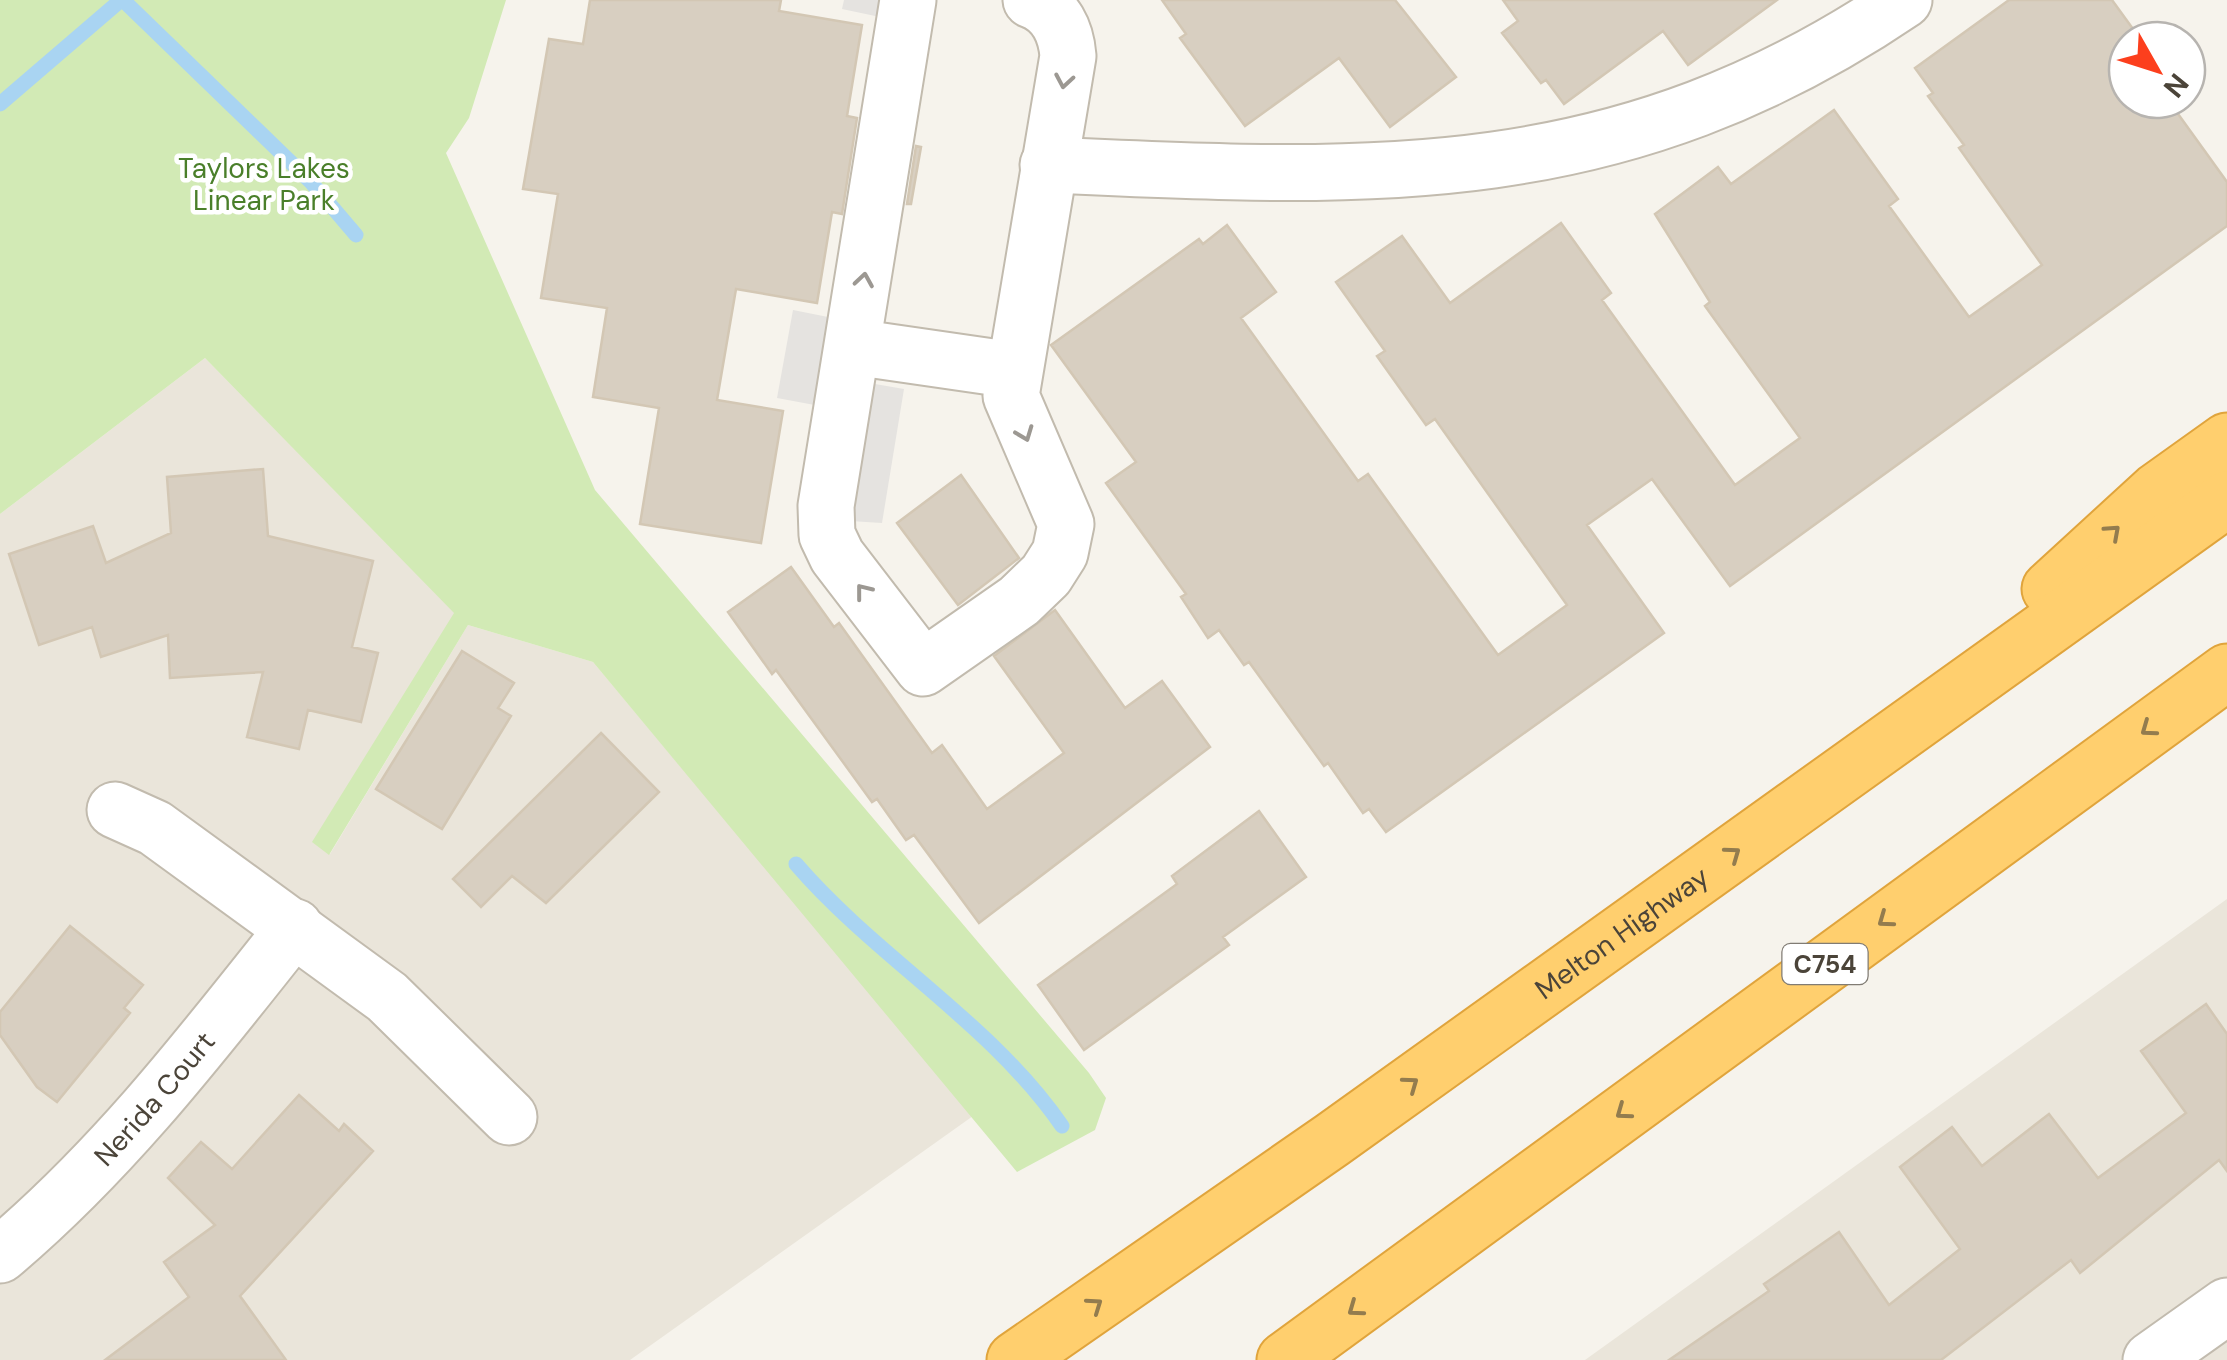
<svg xmlns="http://www.w3.org/2000/svg" width="2227" height="1360" viewBox="0 0 2227 1360" font-family="'DM Sans',sans-serif">
<style>
.residential{fill:#eae5da}
.green{fill:#d2eab5}
.parking{fill:#e5e3e0}
.lines{fill:none;stroke-linecap:round;stroke-linejoin:round}
.stream{stroke:#a9d4f2;stroke-width:15}
.building{fill:#d8cfc1;stroke:#d3c7b4;stroke-width:2.5}
.minor-casing{stroke:#c2bbae;stroke-width:59}
.highway-casing{stroke:#e0a43c;stroke-width:59}
.minor{stroke:#fff;stroke-width:55}
.highway{stroke:#ffcf6e;stroke-width:55}
.oneway{stroke:#9c9892}
.oneway2{stroke:#937c4e}
.labels{text-anchor:middle;stroke-width:9;stroke-linejoin:round;paint-order:stroke}
.shield{fill:#fff;stroke:#817c74;stroke-width:2.5}
.shield-label{font-size:25px;font-weight:bold;fill:#4b4439}
.park-label{font-size:28px;fill:#4a7f2a;stroke:#fff}
.street-label{font-size:28px;fill:#4b4439;stroke:#fff}
</style>
<rect width="100%" height="100%" fill="#f6f3ec"/>
<path class="residential" d="M205 358 455 613 313 842 330 854 468 625 593 662 973 1116 630 1360H0V514Z
M2227 899V1360H1585Z"/>
<path class="green" d="M0 0H506L469 118 446 153 595 490 1089 1073 1106 1098 1095 1130 1017 1172 593 662 468 625 329 855 312 842 454 613 205 358 0 514Z"/>
<path class="parking" d="M844 0H923L918 25 842 9Z
M793 310 833 318 875 384 904 389 882 523 802 518 820 406 777 398Z"/>
<g class="lines">
<path class="stream" d="M123 0 310 181 356 235
M0 104 121 0
M796 864C877 958 991 1023 1062 1126"/>
</g>
<path class="building" d="M590 0H781L779 11 862 25 847 116 857 118 842 214 832 212 817 303 736 289 717 400 783 411 761 543 640 524 659 408 593 397 607 308 541 298 558 194 523 189 549 39 583 44Z
M1162 0H1395L1456 77 1390 127 1339 58 1245 126 1180 38 1186 34Z
M1503 0H1777L1688 65 1663 31 1564 104 1546 80 1541 83 1502 33 1518 21Z
M2009 0H2112L2141 40H2125L2127 100H2168L2227 182V226L1730 586 1652 479 1587 525 1664 633 1386 832 1369 809 1363 813 1328 763 1324 766 1249 662 1244 665 1219 630 1208 638 1181 597 1186 594 1106 483 1136 462 1051 345 1199 239 1203 244 1227 225 1276 292 1241 318 1358 481 1368 474 1498 655 1567 605 1435 419 1426 425 1377 356 1385 351 1336 282 1402 236 1450 303 1561 223 1611 293 1602 300 1735 485 1800 438 1705 306 1710 302 1655 214 1718 167 1731 184 1834 110 1898 199 1889 206 1969 317 2042 265 1959 148 1964 145 1928 96 1933 93 1915 68Z
M916 146 921 147 911 204H907Z
M263 469 268 536 373 561 352 647 378 653 361 722 308 710 299 749 247 737 263 672 170 678 168 635 101 657 92 627 39 645 9 554 93 526 106 563 171 533 167 477Z
M961 475 1019 558 958 605 897 523Z
M791 567 834 627 839 623 932 753 942 745 987 809 1064 753 994 656 1055 610 1125 708 1162 681 1210 747 979 923 914 835 906 840 877 799 872 802 776 670 772 674 728 612Z
M462 651 514 683 498 708 511 716 442 829 376 789Z
M601 733 659 792 546 903 512 876 481 907 453 879Z
M1259 811 1306 877 1223 937 1229 945 1084 1050 1038 985 1177 884 1172 876Z
M70 926 143 985 124 1008 130 1013 57 1102 37 1087 0 1035V1012Z
M2206 1004 2227 1034V1171L2219 1160 2080 1273 2071 1260 1941 1360H1669L1769 1291 1764 1284 1839 1232 1889 1305 1960 1249 1900 1167 1952 1127 1982 1166 2049 1114 2098 1178 2186 1113 2141 1051Z
M299 1095 339 1131 344 1124 373 1151 240 1296 286 1360H105L189 1297 164 1262 215 1225 168 1178 201 1142 232 1169Z"/>
<g class="lines">
<defs>
<g id="minor">
<path d="M908 0 826 506 827 535 837 556 923 668 1019 601 1046 575 1060 553 1066 524 1011 396 1068 56C1066 31 1056 9 1031 0"/>
<path d="M1048 165C1374 180 1621 192 1904 0"/>
<path d="M854 347 1013 370"/>
<path d="M115 810 155 828 387 997 509 1117"/>
<path id="s1" d="M0 1255C114 1159 203 1043 295 927"/>
<path d="M2151 1360 2227 1306"/>
</g>
<g id="highway">
<path d="M2050 589 2157 491 2227 441"/>
<path id="s2" d="M1015 1360 1332 1140 2227 499"/>
<path d="M1285 1360 2227 672"/>
</g>
</defs>
<use href="#minor" class="minor-casing"/>
<use href="#highway" class="highway-casing"/>
<use href="#minor" class="minor"/>
<use href="#highway" class="highway"/>
</g>
<defs><path id="oneway-chevron" d="M-2-3.5L2.5 0L-2 3.5" fill="none" stroke-width="1.6" stroke-linecap="round" stroke-linejoin="round" transform="scale(2.5)"/></defs>
<g class="oneway">
<use href="#oneway-chevron" transform="translate(1064 81) rotate(100)"/>
<use href="#oneway-chevron" transform="translate(864 280) rotate(-81)"/>
<use href="#oneway-chevron" transform="translate(1025 434) rotate(69)"/>
<use href="#oneway-chevron" transform="translate(863 591) rotate(-128)"/>
</g>
<g class="oneway2">
<use href="#oneway-chevron" transform="translate(2113 532) rotate(-42)"/>
<use href="#oneway-chevron" transform="translate(2148 729) rotate(144)"/>
<use href="#oneway-chevron" transform="translate(1733 854) rotate(-36)"/>
<use href="#oneway-chevron" transform="translate(1885 920) rotate(144)"/>
<use href="#oneway-chevron" transform="translate(1411 1084) rotate(-36)"/>
<use href="#oneway-chevron" transform="translate(1623 1112) rotate(144)"/>
<use href="#oneway-chevron" transform="translate(1095 1305) rotate(-35)"/>
<use href="#oneway-chevron" transform="translate(1355 1309) rotate(144)"/>
</g>
<g class="labels">
<rect class="shield" x="1782.5" y="944" width="85" height="40" rx="8"/>
<g class="shield-label">
<text x="1825" y="973">C754</text>
</g>
<g class="park-label">
<text x="264" y="178">Taylors Lakes<tspan x="264" dy="32">Linear Park</tspan></text>
</g>
<g class="street-label">
<text dy="10" stroke="none"><textPath href="#s2" startOffset="742">Melton Highway</textPath></text>
<text dy="10" stroke="none"><textPath href="#s1" startOffset="220">Nerida Court</textPath></text>
</g>
</g>
<g transform="translate(2157 70) rotate(129)"><circle r="48" fill="#ffffff" stroke="#b7b4b0" stroke-width="2.5"/>
<path d="M0-8L18 38L0 25L-18 38Z" fill="#fc3f1d"/>
<text y="-15" font-size="28" font-weight="bold" text-anchor="middle" fill="#4b4439">N</text>
</g>
</svg>
